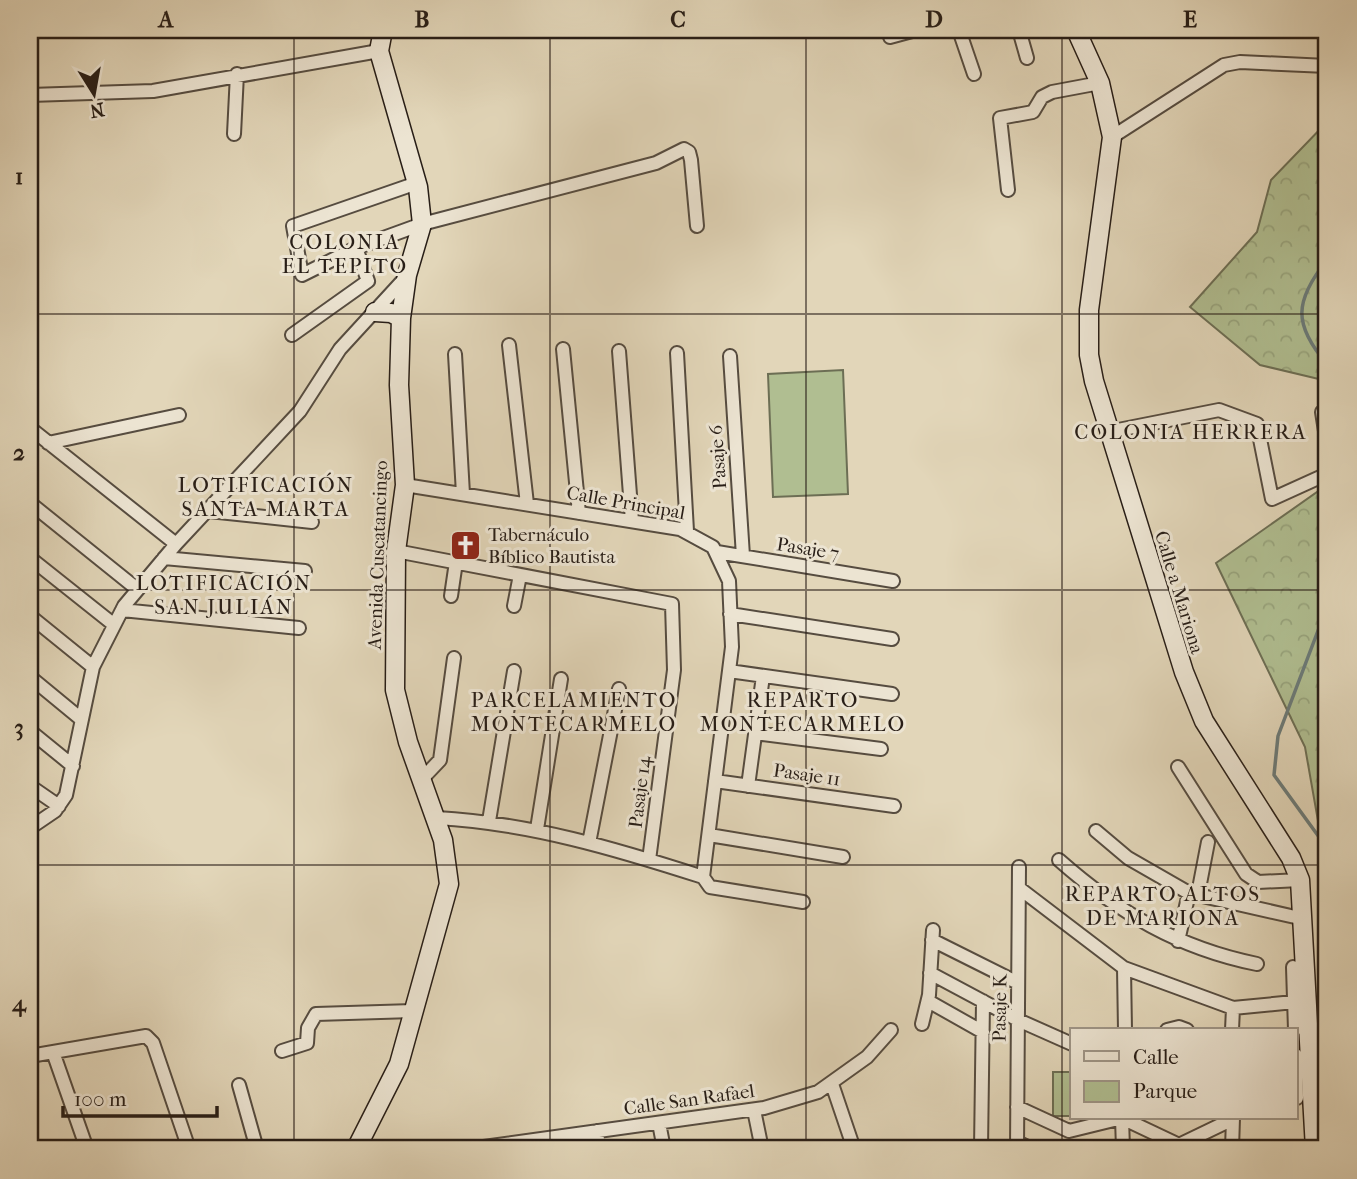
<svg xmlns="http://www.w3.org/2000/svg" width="1357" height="1179" viewBox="0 0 1357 1179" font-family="'IM FELL French Canon',serif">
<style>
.green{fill:#b0be91;stroke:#6c6e54;stroke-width:2}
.forest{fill:url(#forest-crowns);stroke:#6c6e54;stroke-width:2}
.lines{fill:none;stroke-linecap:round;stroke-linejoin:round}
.stream{stroke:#6b7a78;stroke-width:3.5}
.street-casing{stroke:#564c40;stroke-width:16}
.secondary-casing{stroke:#281e17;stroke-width:21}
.street{stroke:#ece4d2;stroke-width:12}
.secondary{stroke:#ece4d2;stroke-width:18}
.grid{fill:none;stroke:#281e17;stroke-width:2;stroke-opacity:0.55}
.labels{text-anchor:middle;stroke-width:6;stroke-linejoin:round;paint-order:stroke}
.street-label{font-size:19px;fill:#281e17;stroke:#ece4d2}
.poi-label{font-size:19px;fill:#281e17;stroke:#ece4d2;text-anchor:start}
.neighbourhood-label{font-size:21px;letter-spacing:2px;fill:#281e17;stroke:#ece4d2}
.neatline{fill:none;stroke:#281e17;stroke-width:2.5}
.grid-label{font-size:23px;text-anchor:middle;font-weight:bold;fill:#281e17}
</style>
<defs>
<pattern id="forest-crowns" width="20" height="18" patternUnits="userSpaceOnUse" patternTransform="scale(1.75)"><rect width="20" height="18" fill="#b0be91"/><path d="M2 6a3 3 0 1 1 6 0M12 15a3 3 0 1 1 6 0" fill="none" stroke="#97a37c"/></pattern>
</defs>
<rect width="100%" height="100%" fill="#e2d6b9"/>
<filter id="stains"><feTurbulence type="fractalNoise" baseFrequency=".00286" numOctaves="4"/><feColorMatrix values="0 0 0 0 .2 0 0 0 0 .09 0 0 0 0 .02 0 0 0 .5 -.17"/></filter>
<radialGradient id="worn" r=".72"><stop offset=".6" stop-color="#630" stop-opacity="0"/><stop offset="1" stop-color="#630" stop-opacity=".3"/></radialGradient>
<path class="green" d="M843 370 848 494 773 497 768 374Z
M1053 1072H1072V1116H1053Z"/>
<path class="forest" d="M1327 122V381L1260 365 1190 307 1257 232 1271 180Z
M1327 485V872L1305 747 1216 563Z"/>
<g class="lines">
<path class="stream" d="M1327 260C1294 301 1293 325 1327 364
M1327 607 1278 736 1274 775 1327 848"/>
<defs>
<path id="street" d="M959 30 974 74
M1019 30 1027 58
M890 37 916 30
M30 95 153 91 379 51
M234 134 237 74
M1112 137 1224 65 1240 62 1327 66
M1008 190 1000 118 1033 112 1042 97 1052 92 1100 83
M356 248 302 275 293 226 417 183
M292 335 368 281 356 248 422 224 656 163 684 149 689 152 691 160 697 226
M509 345 527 504
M563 349 579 513
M619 351 632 521
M677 353 687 531
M455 354 463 494
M730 356 743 556
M1322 412 1327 444
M30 428 176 544
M1108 432 1219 410 1257 424 1272 499 1327 474
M48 443 179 415
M405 485 680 529 713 547 729 581 732 647 703 877
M30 503 137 589
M209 511 312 522
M396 551 672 604 674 670 649 860
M717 552 893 581
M30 558 113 624
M164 558 305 571
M451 596 456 562
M514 606 520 575
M122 610 299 628
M730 614 892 639
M30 616 93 667
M729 671 892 694
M30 677 81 719
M30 731 73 766
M755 733 881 749
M1178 767 1246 874 1258 882 1300 880
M421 780 440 760 454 658
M715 781 894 806
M30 786 59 806
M748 786 763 676
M437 818C529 823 616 849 703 877
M489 821 514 671
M30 828 55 811 66 795 93 667 124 606 176 544 300 411 340 349 407 276
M537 829 561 679
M1096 831 1128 858 1189 893 1304 919
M709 835 843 857
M589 843 619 689
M1059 860C1119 913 1178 948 1257 964
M703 877 710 887 803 902
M1019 888 1124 968 1233 1008 1294 1002
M1198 894 1208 842
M932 940 1018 983
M1178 941 1189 893
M1293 967 1295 1030
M1124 968 1125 1030
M930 973 1018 1020 1072 1044
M928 1001 983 1032
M922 1024 929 995 933 930
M1167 1030 1179 1027 1187 1030
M1232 1030 1233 1008
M282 1051 307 1043 308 1028 316 1014 413 1011
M53 1052 87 1149
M1296 1055 1297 1098
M30 1056 146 1036 153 1043 189 1149
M832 1084 854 1149
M239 1085 257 1149
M1017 1107 1069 1131 1122 1118 1179 1145 1233 1119
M754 1110 762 1149
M1122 1118 1123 1149
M659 1123 664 1149
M597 1131 599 1149
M1017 1142 1032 1149
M469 1149 764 1108 818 1092 867 1057 891 1030
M981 1149 983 1001
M1017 1149 1019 867
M1232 1149 1233 1118"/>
<path id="secondary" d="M1076 30 1100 83 1112 137 1089 310V355L1094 381 1184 672 1204 721 1291 858 1300 880 1315 1149
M375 312 391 313 401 318
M356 1149 399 1064 449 884 443 840 408 742 395 690 396 551 405 485 399 385 401 318 407 275 422 224 418 187 379 51 383 30"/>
</defs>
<use href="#street" class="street-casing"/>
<use href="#secondary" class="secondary-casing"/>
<use href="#street" class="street"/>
<use href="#secondary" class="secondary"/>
</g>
<path class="grid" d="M294 30V1149M550 30V1149M806 30V1149M1062 30V1149M30 314H1327M30 590H1327M30 865H1327"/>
<defs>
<symbol id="church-square" viewBox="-11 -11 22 22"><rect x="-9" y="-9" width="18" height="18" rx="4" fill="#8f2418" stroke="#ece4d2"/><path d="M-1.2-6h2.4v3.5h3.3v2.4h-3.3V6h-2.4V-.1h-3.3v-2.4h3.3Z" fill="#fff"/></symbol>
</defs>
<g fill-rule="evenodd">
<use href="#church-square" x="448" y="528" width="35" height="35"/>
</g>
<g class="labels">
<g class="street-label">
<text transform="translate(717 457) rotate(-94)" y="7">Pasaje 6</text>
<text transform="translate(626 502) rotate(10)" y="7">Calle Principal</text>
<text transform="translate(808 548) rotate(9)" y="7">Pasaje 7</text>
<text transform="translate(377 555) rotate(-88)" y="7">Avenida Cuscatancingo</text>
<text transform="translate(1180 592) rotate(73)" y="7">Calle a Mariona</text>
<text transform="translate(807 774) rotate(8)" y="7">Pasaje 11</text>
<text transform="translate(639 792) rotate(-83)" y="7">Pasaje 14</text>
<text transform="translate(999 1008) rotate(-89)" y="7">Pasaje K</text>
<text transform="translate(689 1099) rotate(-8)" y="7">Calle San Rafael</text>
</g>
<g class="poi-label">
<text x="488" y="541">Tabernáculo<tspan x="488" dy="22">Bíblico Bautista</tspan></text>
</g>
<g class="neighbourhood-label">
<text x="345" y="249">COLONIA<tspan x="345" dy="24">EL TEPITO</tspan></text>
<text x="1191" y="439">COLONIA HERRERA</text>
<text x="266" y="492">LOTIFICACIÓN<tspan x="266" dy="24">SANTA MARTA</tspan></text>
<text x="224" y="590">LOTIFICACIÓN<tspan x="224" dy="24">SAN JULIÁN</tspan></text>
<text x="574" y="707">PARCELAMIENTO<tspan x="574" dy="24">MONTECARMELO</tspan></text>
<text x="803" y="707">REPARTO<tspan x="803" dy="24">MONTECARMELO</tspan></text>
<text x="1163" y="901">REPARTO ALTOS<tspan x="1163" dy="24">DE MARIONA</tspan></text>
</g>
</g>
<rect width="1357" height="1179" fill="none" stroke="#e2d6b9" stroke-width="77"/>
<rect x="1070" y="1028" width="228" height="91" fill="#ece4d2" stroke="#9e9587" stroke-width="2"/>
<rect x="1084" y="1051" width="35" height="10" fill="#ece4d2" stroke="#9e9587" stroke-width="2"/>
<text x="1133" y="1064" font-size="21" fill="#281e17">Calle</text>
<rect x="1084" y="1081" width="35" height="21" fill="#b0be91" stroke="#9e9587" stroke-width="2"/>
<text x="1133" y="1098" font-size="21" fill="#281e17">Parque</text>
<g transform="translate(94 94) rotate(169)" stroke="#ece4d2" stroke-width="5" paint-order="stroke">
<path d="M0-5L12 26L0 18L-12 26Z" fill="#281e17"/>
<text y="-10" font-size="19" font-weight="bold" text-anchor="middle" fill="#281e17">N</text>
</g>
<path d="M63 1106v10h154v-10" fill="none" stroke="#281e17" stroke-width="3.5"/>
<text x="74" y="1106" font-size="21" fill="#281e17" stroke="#ece4d2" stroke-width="5" paint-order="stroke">100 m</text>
<rect x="38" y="38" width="1280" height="1102" class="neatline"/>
<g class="grid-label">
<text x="166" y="27">A</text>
<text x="422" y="27">B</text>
<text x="678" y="27">C</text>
<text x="934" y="27">D</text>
<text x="1190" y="27">E</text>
<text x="19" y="184">1</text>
<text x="19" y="460">2</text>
<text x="19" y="735">3</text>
<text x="19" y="1011">4</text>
</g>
<rect width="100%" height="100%" filter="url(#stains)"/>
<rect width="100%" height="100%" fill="url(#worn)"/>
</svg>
